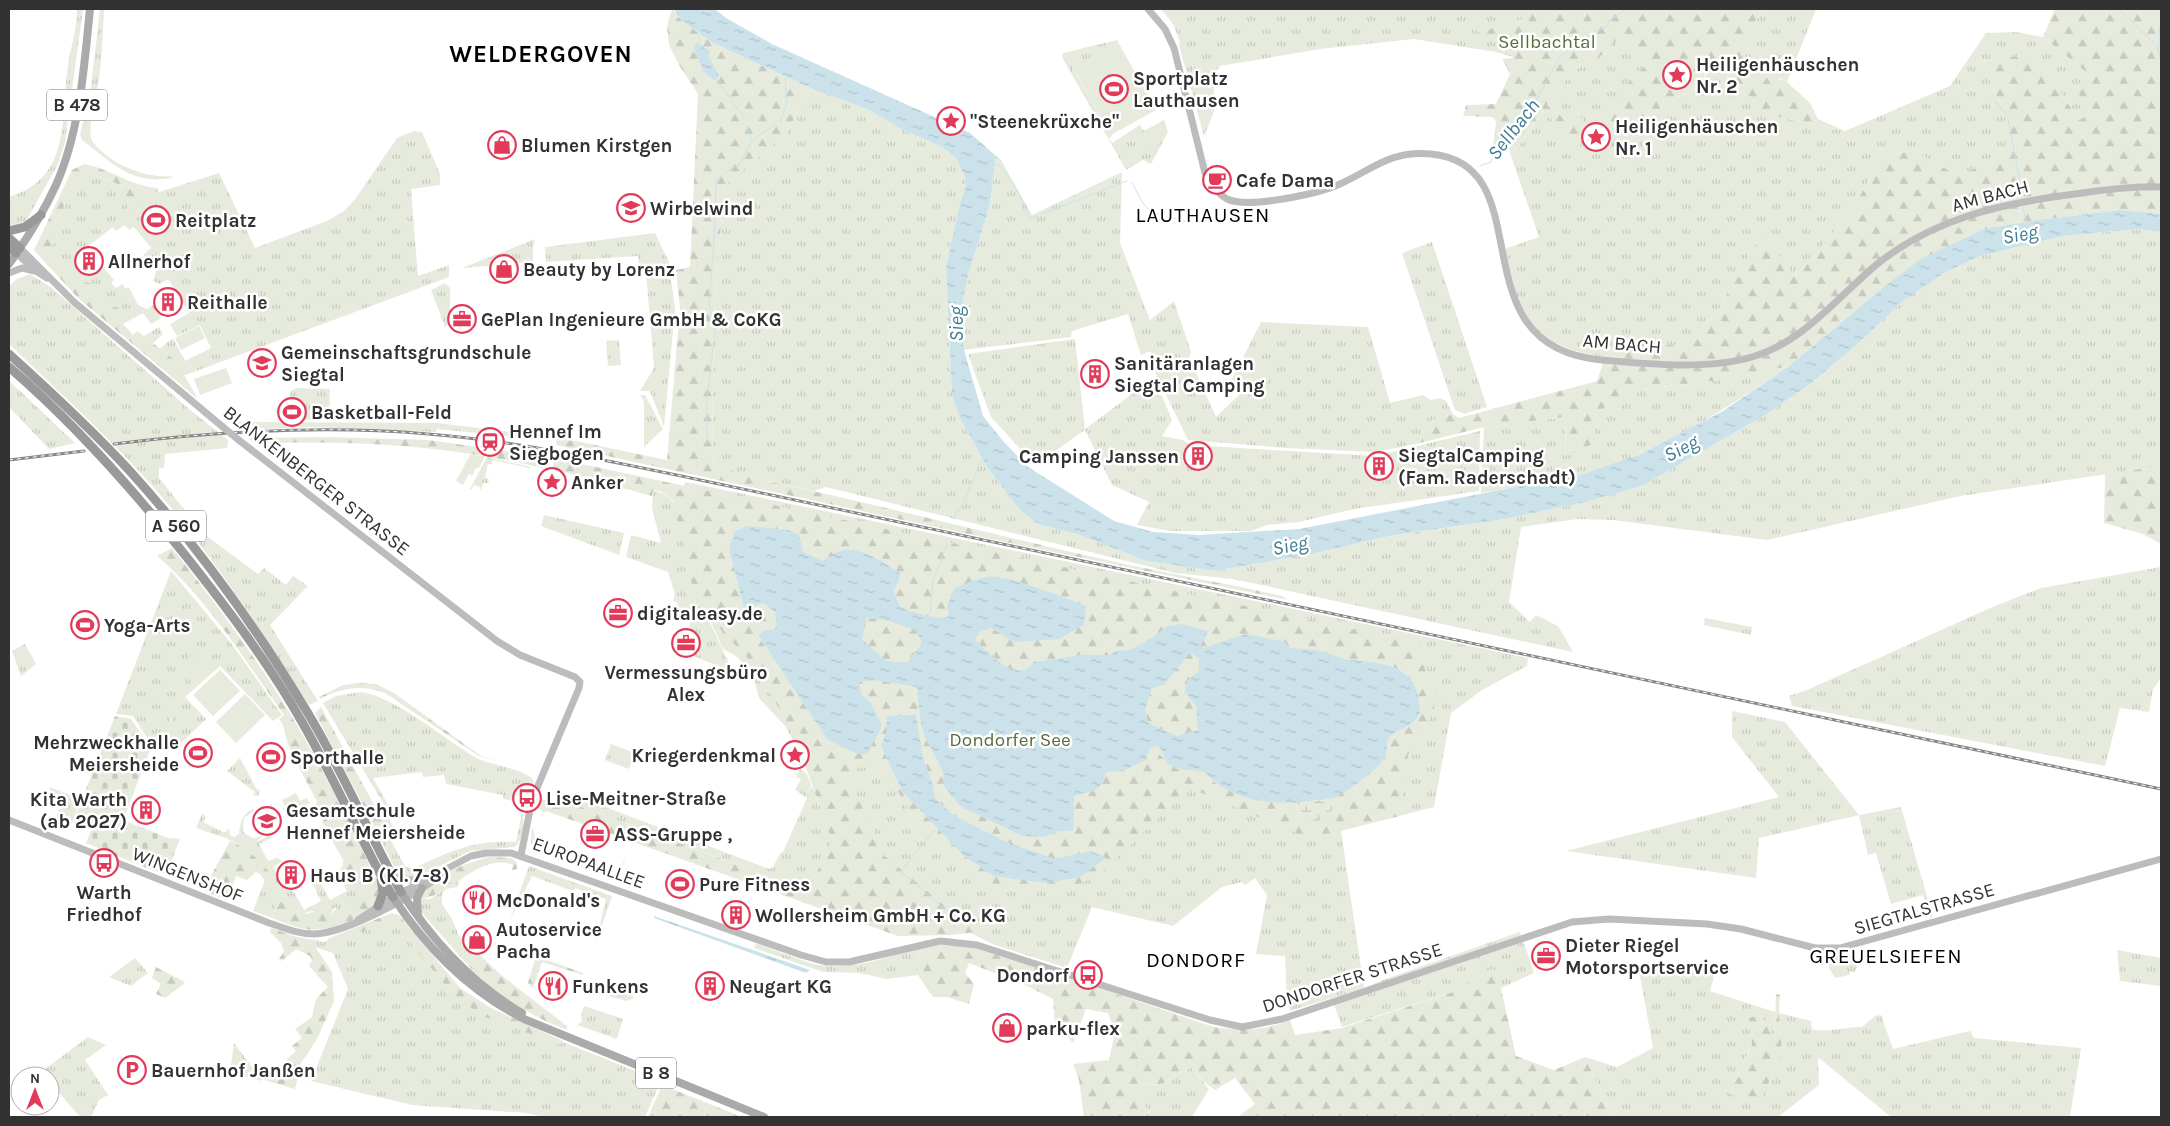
<svg xmlns="http://www.w3.org/2000/svg" width="2170" height="1126" viewBox="0 0 2170 1126" font-family="Karla,sans-serif">
<style>
.grass{fill:url(#grass-tufts);fill-rule:evenodd}
.forest{fill:url(#forest-firs);fill-rule:evenodd}
.wetland{fill:url(#wetland-marsh)}
.cemetery{fill:url(#cemetery-stones)}
.garden{fill:#e6ebde}
.water{fill:url(#water-ripples);fill-rule:evenodd}
.lines{fill:none;stroke-linecap:round;stroke-linejoin:round}
.stream{stroke:#cbe2ea;stroke-width:1}
.secondary{stroke:#bcbcbc;stroke-width:7}
.primary{stroke:#aaa;stroke-width:8}
.highway{stroke:#999;stroke-width:9}
.rail-casing{stroke:#878787;stroke-width:3}
.rail{stroke:#fff;stroke-width:1;stroke-dasharray:4;stroke-linecap:butt}
.secondary-bridge{stroke:#bcbcbc;stroke-width:7}
.labels{text-anchor:middle;stroke-width:5;stroke-linejoin:round;paint-order:stroke}
.shield{fill:#fff;stroke:#707070;stroke-width:1}
.shield-label{font-size:18px;font-weight:bold;fill:#323232}
.park-label{font-size:19px;fill:#5a6d3f;stroke:#fff}
.poi-label{font-size:19px;font-weight:bold;fill:#323232;stroke:#fff;text-anchor:start}
.street-label{font-size:19px;fill:#323232;stroke:#fff}
.water-label{font-size:20px;font-style:italic;fill:#407c93;stroke:#fff}
.quarter-label{font-size:21px;letter-spacing:1px;fill:#000;stroke:#fff}
.district-label{font-size:24px;font-weight:bold;letter-spacing:1px;fill:#000;stroke:#fff}
</style>
<defs>
<pattern id="grass-tufts" width="24" height="20" patternUnits="userSpaceOnUse" patternTransform="scale(1.25)"><rect width="24" height="20" fill="#e6ebde"/><path d="M3 7l-1-3M5 7V3M7 7l1-3M15 17l-1-3M17 17v-4M19 17l1-3" fill="none" stroke="#c6cabf"/></pattern>
<pattern id="forest-firs" width="22" height="20" patternUnits="userSpaceOnUse" patternTransform="scale(1.25)"><rect width="22" height="20" fill="#e6ebde"/><path d="M5 1l3.5 6h-7zM16 11l3.5 6h-7z" fill="#c6cabf"/></pattern>
<pattern id="wetland-marsh" width="20" height="14" patternUnits="userSpaceOnUse" patternTransform="scale(1.25)"><rect width="20" height="14" fill="#e6ebde"/><path d="M1 5h8M5 5V1M11 12h8M15 12V8" fill="none" stroke="#c6cabf"/></pattern>
<pattern id="cemetery-stones" width="16" height="16" patternUnits="userSpaceOnUse" patternTransform="scale(1.25)"><rect width="16" height="16" fill="#e6ebde"/><path d="M2 7V4a2 2 0 0 1 4 0v3zM10 15v-3a2 2 0 0 1 4 0v3z" fill="#c6cabf"/></pattern>
<pattern id="water-ripples" width="26" height="14" patternUnits="userSpaceOnUse" patternTransform="scale(1.25)"><rect width="26" height="14" fill="#cbe2ea"/><path d="M2 4q2-2 4 0t4 0M15 11q2-2 4 0t4 0" fill="none" stroke="#afc2c9"/></pattern>
</defs>
<rect width="100%" height="100%" fill="#fff"/>
<path class="grass" d="M77 9H83L65 142 58 164 25 223 9 228V197C73 177 60 118 68 65 71 46 77 29 77 9Z
M100 9H104C103 32 102 57 99 80 96 99 88 119 91 139 105 162 145 179 171 176L172 178C131 185 112 163 82 140L80 135 91 87Z
M1161 9H1700L1621 28 1568 65 1517 137 1498 151 1496 143 1515 61 1513 57 1496 52 1414 39 1320 49 1220 66 1214 74V112L1204 136 1179 45 1180 42 1173 24Z
M1765 9H1816L1787 82 1780 78 1761 86 1746 75 1741 68 1757 18Z
M2015 32 2043 37 2085 71 2092 113 2079 120 2034 53 1982 62 2007 120V156L1957 175 1914 151 1883 155 1852 210 1815 255 1794 276 1762 234 1716 314 1683 346 1623 341 1605 357C1534 347 1518 316 1505 249L1539 237 1511 156 1544 111 1579 148 1583 134 1596 124 1604 131 1611 152 1630 126 1698 86 1715 63 1764 111 1779 117 1845 131 1950 86 1986 33Z
M1622 35 1652 59 1592 125 1571 124 1547 105 1573 71 1602 55Z
M1117 40 1118 42 1073 68 1112 136 1109 138 1112 143 1140 125 1144 131 1164 120 1168 132 1151 164 1143 160 1126 170 1062 57 1063 53Z
M813 89 869 110 901 129 942 147 956 158 967 182 960 203 946 267 952 395 959 416 987 467 1018 508 1037 524 1080 535 1146 561 1215 571 1312 554 1389 536 1505 519 1586 502 1644 485 1767 414 1810 384 1851 350 1902 302 1944 273 1980 256 2063 236 2139 229 2161 232V487L2155 467 1960 496 1767 540 1613 520 1578 519 1521 527 1509 602 1530 622 1536 615 1558 626 1573 652 1233 579 1175 573 826 487 814 491 752 478 714 463 712 456 714 314 724 186 786 134 802 104Z
M414 131 422 132 440 174V185L411 189 418 276 449 265V277L183 376 176 361 138 332 133 336 97 299 95 285C69 281 61 267 45 248L55 243 58 236 53 227 78 180 95 175 148 197 153 194 219 173 255 248 327 221 344 211 356 198 397 138ZM125 225 129 230 134 227 151 248 143 255 156 271 153 281 160 284 168 279 189 313 170 324 177 336 200 325 211 348 185 361 173 338 160 348 153 343 163 334 159 327 144 336 137 331 133 335 123 324 143 313 151 324 161 318 153 305 147 309 138 305 129 287 126 289 122 284 116 288 111 283 114 280 98 261 88 268 82 260 92 253 87 247 113 227 116 231Z
M996 156 1001 160 1032 215 1122 172 1120 243 1150 320 1174 301 1191 352 1189 357 1216 417 1239 395 1232 379 1261 322 1368 327 1390 403 1423 395 1431 400 1440 398 1446 401 1453 414 1424 423 1420 443 1376 452 1286 448 1188 440 1156 374 1150 351 1141 355 1128 314 1072 331 1071 337 964 350 961 313 967 279 990 204Z
M655 233 669 262 675 309 664 427 650 391H640L654 368 646 271 639 270 638 256 546 262 545 247Z
M535 239 533 247V262L462 268Z
M1432 242 1487 407 1464 414 1455 410 1402 253Z
M30 274 52 288 189 409 228 440 227 448 165 454 164 468H159V478L205 535 258 574 264 568 286 585 293 576 308 586 270 625 318 701 309 705C268 640 225 575 177 515 127 453 66 399 9 344V286L17 279Z
M445 283 450 288V324L445 327 431 290Z
M1075 339 1085 429 1136 391 1162 396 1172 420 1162 436 1183 440 1190 445 1375 456 1480 431 1479 491 1354 509 1299 522 1267 525 1251 531H1170L1137 525 1149 502 1112 485 1085 430 1035 465 991 417 968 354Z
M619 340 621 365 608 366 606 341Z
M1789 366C1725 409 1658 455 1583 474 1550 483 1515 487 1481 493L1484 427 1566 417 1565 455 1595 415 1627 391 1721 380Z
M9 381 17 388 75 443 49 449 9 407Z
M296 388 330 389 329 419 296 420V405H288L291 391Z
M640 395H645L663 429 644 447V402Z
M232 422 437 423 547 436 546 440 437 429 436 432 308 427 241 430Z
M487 457 531 467 530 468 493 460 492 464H488L485 478 489 479 488 483H483L481 491 480 487 474 485 472 489H470Z
M686 482 1528 658 1527 666 1482 690 1451 713 1434 807 1341 831 1364 988 1290 1011 1287 1001 1285 956 1256 954 1267 895 1255 878 1245 885 1242 882 1222 887 1173 926 1092 907 1067 968 995 945 940 918 811 772 785 726 759 698 754 679 746 666 736 656 723 649 693 582 685 549 696 603 704 610 733 672 691 655 694 646 689 620 682 616 683 612 677 607 678 603 673 601 675 594 668 572 626 557 631 535 661 543 652 508 653 490C663 492 672 498 675 507L674 500Z
M544 515 624 533 619 555 541 526Z
M2161 567V678L2153 689 2149 712 2120 708 2105 766 1792 706 1789 696 1807 690 1995 606 2041 588Z
M171 571 231 643 282 715 273 721 220 666 185 697 206 719 174 750 160 737 152 745 133 716 116 714Z
M1705 618 1752 627 1751 635 1704 625Z
M25 644 36 664 21 676 12 651Z
M360 692C394 696 442 737 473 756 486 765 531 769 534 782L525 801 519 802 503 799V795L446 784 444 775 423 777 422 772 373 778 388 805 385 806 323 703 336 696Z
M1732 711 1785 722 1859 815 1901 807 1933 917 1930 918 1923 895 1891 904 1876 853 1868 855 1859 815 1759 838 1756 878 1566 851 1779 797 1732 737Z
M611 744 635 753 629 769 605 760Z
M240 758 257 790 260 789 258 796 253 795 255 792 227 771Z
M800 769 807 774 811 785 808 792 812 786 833 840 808 891 562 800 566 794H571L769 869 773 867 781 852H783L807 798 795 790 801 779 796 777Z
M49 787 81 799 72 823 57 817 59 809 64 808 63 804H58Z
M516 808 521 810C526 818 523 841 515 847L470 851 418 877 404 878 396 871 374 826 385 830 405 866 412 869C451 851 472 840 516 842L522 813Z
M253 809 255 810 244 818 243 832 254 839 264 834 256 842 270 835 273 837 259 844 268 861 277 858 283 861 273 867 285 890 291 887 304 910 321 901 312 882 318 878 330 900 347 891 338 872 343 866V860L363 893 360 902 349 907 334 908 330 915 312 911 302 914 294 910 290 900 282 896C276 876 256 857 239 845 228 837 209 833 196 828L202 814 206 816 203 822 223 832H226L229 828 230 835 234 837 239 834C240 822 242 814 253 809Z
M532 826 536 839 541 841 538 849 617 878 627 854 618 880 537 851 531 843Z
M529 866 612 896 595 945 606 899 575 888 573 891 532 876 510 920Z
M265 880 278 899 272 918 253 911Z
M459 880 458 887 446 889 442 894V904L452 919 459 936 483 958 473 971 421 912 419 899H430Z
M395 919 472 1006 661 1081 645 1117H544L526 1113 412 1105 311 1081 348 989 333 953 292 940V936L323 942Z
M1520 932 1534 973 1501 988 1494 969 1465 988 1342 1027 1333 1002 1385 979Z
M756 943C774 950 792 957 810 963 847 973 884 958 919 947L918 975 886 979 860 973 823 972 754 948Z
M1855 949 1857 968 1854 973 1851 971 1849 975 1835 978 1829 968V953Z
M2117 950 2161 958V986L2120 981Z
M135 958 148 973 131 986 109 977Z
M1639 970 1715 971 1710 991 1775 1012 1774 1043 1748 1018 1752 1043 1730 1093 1758 1107 1782 1051 1779 1013 1811 1021 1812 1029C1829 1033 1844 1027 1862 1027L1875 1016 1881 1015 1893 1049 1970 1031 1974 1038 2081 1048 2070 1117H1891L1819 1058 1818 1060 1819 1085 1778 1117H1613L1585 1057 1617 1067 1653 1048Z
M605 981 630 990 634 998 627 1001 600 994Z
M584 1006 623 1019 617 1039 577 1025 582 1022 581 1015Z
M88 1037 106 1045 85 1060 108 1095 99 1100 91 1117H80L50 1082V1076H44L41 1072Z
M234 1043 261 1079 262 1081 230 1072Z
M1191 1067 1209 1089 1192 1117H1149L1137 1084 1160 1085Z"/>
<path class="forest" d="M672 9 683 22 713 43 813 89 802 104 786 134 724 186 714 314 712 456 714 463 752 478C872 503 991 534 1111 561 1168 574 1226 583 1282 596L1288 600 991 539 556 445 557 437 667 460 680 309 676 270 690 267 698 94 679 65 669 45 667 26Z
M1517 9H1765L1757 18 1741 68 1746 75 1761 86 1769 75 1787 82 1810 103 1818 119 1845 131 1779 117 1764 111 1715 63 1706 73 1698 86 1630 126 1611 153 1604 132H1599L1596 124 1583 134 1579 149 1557 132V125L1544 111 1511 156 1508 145 1493 146 1496 122 1493 117 1463 116 1466 105 1496 104 1510 74 1502 59 1514 58 1517 52 1473 29 1489 30 1501 24 1522 19ZM1622 35 1651 59 1592 125 1577 115 1571 124 1547 105 1573 71 1602 55Z
M2055 9H2161V214L2120 210 2046 219 1884 287 1789 366 1721 380 1627 391 1595 415V443L1565 456 1566 417 1484 427 1420 443 1424 423 1453 414 1459 418 1597 381 1605 357 1623 341 1683 346 1716 314 1762 233 1794 276 1815 255 1852 210 1883 155 1914 151 1957 175 2007 156V120L1982 62 2034 53 2079 120 2092 113 2076 90 2085 71 2043 37Z
M84 164C111 169 128 185 157 188L158 191 135 208 128 209 126 205 133 199 124 195 125 187 95 175 78 180 53 227 58 236 55 243 45 248C61 267 70 282 96 284L97 299 106 308 117 307 122 311 124 321 122 324 133 336 138 332 176 361 198 399 78 298 34 250 72 170Z
M327 437 428 440 513 452 543 460 542 468C444 444 355 441 255 443L248 438Z
M554 458 1418 643 1424 654 1422 663 1435 690 1434 713 1423 728 1408 755 1400 816 1308 838 1190 788 1102 872 1076 886 1028 887 982 882 913 819 882 761 852 770 851 782 885 856 976 932 952 935 898 936 546 811 545 813 538 808 542 799 559 806 562 800 808 891 832 840 793 732 753 664 696 603 673 501 661 491 653 490 652 496 553 469ZM788 530 799 535 803 552 823 561C828 558 834 553 840 551 857 547 886 564 900 573L899 581 893 590 900 607C912 613 936 623 949 616L987 577 1014 582 1015 642 991 628 979 632 975 640 1007 668 1023 671 1081 655H1110L1115 651 1130 650 1152 638 1168 626 1204 648 1246 634 1285 642 1289 648C1311 648 1329 657 1350 660 1366 661 1384 660 1399 670 1404 673 1408 679 1412 684L1408 728C1400 731 1389 735 1386 744 1385 751 1386 754 1382 760 1375 771 1363 779 1352 786L1240 794C1224 790 1214 784 1204 771L1177 769 1150 747 1146 760 1124 770 1106 772C1098 796 1095 788 1074 796L1073 831H1059L1044 837 1022 836 960 806 944 786 943 771 925 737 921 723 917 687 875 680 859 682 861 695 871 703 828 740 759 637 762 631 777 629 775 612 764 603 744 608 729 548 735 531ZM886 733H919L923 758 932 782 935 798 953 815 1006 842 1055 859 1091 851 1106 858 993 876 962 855 903 792 881 746Z
M2155 467 2161 487V544L2143 534 2104 523 2105 474Z
M172 548C214 601 254 654 289 712 322 766 349 823 377 880 379 886 382 892 379 899 370 919 326 933 305 929 294 927 283 922 272 918L278 899 260 874 256 872 247 880 236 876 229 899 226 900 200 889 203 882 207 883 230 841C251 849 276 875 282 896L290 900 294 910 302 914C315 914 319 905 331 915 338 903 348 907 360 902L362 893 322 823 327 812 323 808 316 805 317 801C307 782 296 764 288 744 285 735 285 727 279 719L284 715C248 664 205 596 157 556Z
M866 618 886 620 916 630 922 643 907 663 886 661 862 639Z
M1190 652 1199 659V671L1187 681 1196 706 1198 730 1177 736 1148 723 1145 709 1152 687 1164 685Z
M359 683 376 684 394 693 481 756 500 762 479 756 385 693C361 684 342 688 320 699L319 697 343 685Z
M321 707 379 814 388 816 393 828 374 826 315 713Z
M489 857 511 858 517 863V869L512 870 513 865C481 851 448 898 419 899 424 879 470 861 489 857Z
M392 913 399 915 460 988 491 1008 563 1041 560 1045 485 1017 455 997 401 931 393 926 384 924 331 942 327 939Z
M271 928 303 939 320 940 314 945 332 972 334 1001 317 1039 301 1063 295 1089 261 1079 276 1067 282 1073 285 1071 287 1074 290 1071 288 1068 291 1066 286 1060 296 1051 292 1046 302 1038 295 1029 312 1017 316 999 328 987 309 966 312 960 310 956 296 949 282 961 279 959 284 951 281 943 270 932Z
M940 945 971 947 995 953 1214 1027C1242 1031 1264 1031 1290 1020L1295 1035 1342 1028 1465 988 1470 974 1494 969 1501 988 1516 1056 1554 1070 1585 1057 1613 1117H1242L1240 1115 1255 1104 1235 1078 1215 1090 1204 1082 1191 1067 1160 1085 1138 1084 1149 1117H1084L1079 1080 1073 1064 1109 1060 1115 1032 1108 1013 1086 1009 1073 1043 1055 1023 1053 999 1025 985 969 963 965 973 974 984 969 1004 947 997H933L918 975 919 947Z
M536 956 583 973V975L542 962 533 988 528 983Z
M483 958 501 975 567 1026V1030C529 1015 503 999 473 971Z
M156 967 183 981 185 983 165 998 156 994 161 984 152 978Z
M1776 994 1780 995 1779 1013 1782 1051 1758 1108 1730 1093 1752 1044 1748 1018 1762 1015 1774 1041Z
M662 1085 742 1117H648Z"/>
<path class="wetland" d="M1338 797C1335 810 1325 819 1313 823L1297 814 1292 805Z"/>
<path class="cemetery" d="M115 716 131 719 151 748 123 820 168 838 180 839 166 874 149 869 86 843 91 830 73 822Z"/>
<path class="garden" d="M1118 42 1156 110 1111 135 1073 67Z
M1164 122 1165 133 1155 152 1145 148 1142 133Z
M148 198 176 233 158 247 156 245 162 240 136 207Z
M199 326 205 338 181 350 175 338Z
M226 368 232 383 200 395 194 379Z
M470 455 485 456 479 468H476L472 476 469 474 463 485 456 481Z
M193 645 196 646 169 731 166 730Z
M205 655 215 666 201 680 190 669Z
M220 670 240 691 213 716 193 695Z
M245 694 265 715 236 743 216 722Z
M296 793 300 801 307 798 310 803 288 814 282 800Z"/>
<path class="water" d="M673 9H715L726 18 772 44 970 133 996 156 990 204 967 279 961 313 964 350 983 416 1004 442 1028 467 1114 521 1153 532 1199 535 1299 529 1583 474 1641 454 1723 411 1789 366 1884 287 1921 259 1984 229 2046 219 2120 210 2161 214V232L2139 229 2063 236 1980 256 1944 273 1902 302 1851 350 1810 384 1767 414 1644 485 1586 502 1505 519 1389 536 1312 554 1215 571 1146 561 1080 535 1037 524 1018 508 987 467 959 416 952 395 946 267 960 203 967 182 956 158 942 147 901 129 869 110 813 89 713 43 683 22Z
M697 42 710 52 708 56 719 75 717 79 713 80 703 71 694 47Z
M748 526 788 530 799 535 803 552 822 561C828 558 834 553 840 551 858 545 885 563 900 573L899 581 893 590 900 607C910 612 941 621 949 616L947 606 954 589C964 584 975 579 986 577 1007 574 1065 598 1086 606L1084 625 1059 639 1015 642 991 628 979 632 975 640C988 652 1017 686 1034 662L1081 655H1110L1115 651 1130 650 1152 638 1168 626 1181 624 1208 631 1201 646 1204 648 1246 634 1285 642 1289 648C1300 649 1309 649 1320 651 1330 653 1340 659 1350 660 1387 663 1420 666 1420 713 1410 729 1403 725 1391 736 1385 742 1388 746 1386 754 1383 763 1371 773 1363 779 1356 784 1346 792 1338 796 1332 799 1323 799 1316 800 1278 807 1230 802 1204 771 1192 769 1172 772 1166 760 1163 754 1163 750 1158 746L1150 747 1146 760 1124 770 1106 772C1097 797 1095 788 1074 796L1073 831H1059L1044 837 1022 836 960 806 944 786 943 771 925 737 921 723 917 687 875 680 859 682 861 695 871 703 882 726 867 754H858L828 740 759 636 762 631 777 629 775 612 764 603 744 608 729 548 735 531ZM867 618 886 620 916 630 922 643 907 663 886 661 862 639ZM1190 652 1199 659V671L1187 681 1185 692 1196 706 1198 730 1177 736 1148 723 1145 709 1152 688 1164 685Z
M916 715 923 758 932 782 935 798 953 815 1006 842 1055 859 1091 851 1106 858 1080 877 1047 883 993 876 963 855 903 792 881 746 886 733 887 716Z
M654 916 810 970 806 973 654 918Z"/>
<g class="lines">
<path class="stream" d="M2119 9 2156 45 2161 59
M698 34 700 42
M2159 53V31L2161 22
M716 79 745 119
M1996 101 2008 118 2021 187 2020 193
M780 122 787 103 785 75
M752 141 776 124
M993 165H999C1012 180 1023 199 1029 219L1037 216
M1480 166 1491 162 1493 155 1513 135 1512 131 1518 129 1519 120 1531 110 1559 58 1597 30 1607 27 1609 21 1626 9
M1132 183C1141 198 1145 215 1163 214
M2023 208 2026 222
M1042 214 1127 181
M1167 216 1187 222
M707 443V397L715 332 709 303 714 240 716 181 724 173 739 165 751 142 747 126
M952 519 963 504 982 459
M930 614 933 581 947 544
M901 871 935 829
M901 872 944 908
M945 909 957 930"/>
<path class="secondary" d="M1148 9 1165 29 1174 48 1205 173C1210 183 1216 193 1227 199 1248 209 1317 194 1340 184 1373 169 1391 150 1431 154 1546 165 1452 347 1602 360 1647 364 1708 370 1752 357 1802 343 1837 298 1876 265 1934 218 2003 203 2075 194 2103 190 2132 186 2161 187
M20 248 74 302 224 428
M16 253 36 271 47 278
M9 273 22 268 35 271
M240 441 497 641 520 655 575 677 580 682 579 688 532 800 521 855
M9 820 269 923C284 928 298 934 314 934 347 933 416 895 442 874
M391 871 405 880H420
M358 920 393 897 471 856 486 853H511L801 955 826 962H849L940 941 977 945 1210 1020 1242 1027 1282 1019 1572 922 1609 919 1707 924 1741 929 1815 948H1840L2161 859"/>
<path class="primary" d="M9 264C27 239 43 213 56 185 80 131 84 67 90 9
M401 892C432 940 473 984 522 1013
M393 897C427 949 469 991 524 1019L764 1117
M418 916 417 898 422 888"/>
<path class="highway" d="M9 231 25 227 41 215
M9 238 20 248
M9 247 16 253
M9 354C50 391 91 429 128 469 196 544 257 628 309 715 343 772 369 834 401 892
M9 367C74 423 131 487 185 555 227 608 268 662 302 722 335 779 360 840 393 897
M378 906 383 893 381 879"/>
<defs>
<path id="rail" d="M114 444C219 431 323 425 428 434 515 441 600 459 686 477L2161 789
M9 460 84 451"/>
</defs>
<use href="#rail" class="rail-casing"/>
<use href="#rail" class="rail"/>
<path class="secondary-bridge" d="M224 428 240 441"/>
</g>
<defs>
<symbol id="sight-ring" viewBox="-11 -11 22 22"><circle r="9.5" fill="#fff" stroke="#e13b59" stroke-width="1.5"/><path d="M0-6L1.8-2.2L6-1.7L2.9 1.2L3.7 5.4L0 3.3L-3.7 5.4L-2.9 1.2L-6-1.7L-1.8-2.2Z" fill="#e13b59"/></symbol>
<symbol id="stadium-ring" viewBox="-11 -11 22 22"><circle r="9.5" fill="#fff" stroke="#e13b59" stroke-width="1.5"/><path d="M0-5a6.5 5 0 1 0 0 10a6.5 5 0 1 0 0-10ZM-3.5-1.8h7v3.6h-7Z" fill="#e13b59"/></symbol>
<symbol id="shop-ring" viewBox="-11 -11 22 22"><circle r="9.5" fill="#fff" stroke="#e13b59" stroke-width="1.5"/><path d="M-5-2.5h2.3a2.7 3.5 0 0 1 5.4 0H5L5.5 6h-11ZM-1.5-2.5h3a1.5 2.3 0 0 0-3 0Z" fill="#e13b59"/></symbol>
<symbol id="cafe-ring" viewBox="-11 -11 22 22"><circle r="9.5" fill="#fff" stroke="#e13b59" stroke-width="1.5"/><path d="M-5.5-4.5H6V0H3Q3 3.5 0 3.5H-2.5Q-5.5 3.5-5.5 0ZM3-3.2v2h1.7v-2ZM-6 4.5H4V6H-6Z" fill="#e13b59"/></symbol>
<symbol id="school-ring" viewBox="-11 -11 22 22"><circle r="9.5" fill="#fff" stroke="#e13b59" stroke-width="1.5"/><path d="M0-5L7-2L0 1L-7-2ZM-4 1L0 2.5L4 1V4Q0 6-4 4Z" fill="#e13b59"/></symbol>
<symbol id="building-ring" viewBox="-11 -11 22 22"><circle r="9.5" fill="#fff" stroke="#e13b59" stroke-width="1.5"/><path d="M-4-6H4V6H1V3H-1V6H-4ZM-2.5-4.3h1.7v1.8h-1.7ZM.8-4.3h1.7v1.8H.8ZM-2.5-1h1.7V.8h-1.7ZM.8-1h1.7V.8H.8Z" fill="#e13b59"/></symbol>
<symbol id="office-ring" viewBox="-11 -11 22 22"><circle r="9.5" fill="#fff" stroke="#e13b59" stroke-width="1.5"/><path d="M-6-3h4V-5.5h4V-3h4V5H-6ZM-1-4.5V-3h2v-1.5ZM-6 0V1H6V0Z" fill="#e13b59"/></symbol>
<symbol id="station-ring" viewBox="-11 -11 22 22"><circle r="9.5" fill="#fff" stroke="#e13b59" stroke-width="1.5"/><path d="M-3-6H3Q5-6 5-4V2Q5 4 3 4L4.5 6H3L1.5 4h-3L-3 6H-4.5L-3 4Q-5 4-5 2V-4Q-5-6-3-6ZM-3.5-4v3h7v-3ZM-3.5 1v1.5H-2V1ZM2 1v1.5H3.5V1Z" fill="#e13b59"/></symbol>
<symbol id="bus-ring" viewBox="-11 -11 22 22"><circle r="9.5" fill="#fff" stroke="#e13b59" stroke-width="1.5"/><path d="M-5-6H5V4H4V6H2V4H-2V6H-4V4H-5ZM-3.5-4V0h7V-4ZM-3.5 1.2v1.5H-2V1.2ZM2 1.2v1.5H3.5V1.2Z" fill="#e13b59"/></symbol>
<symbol id="restaurant-ring" viewBox="-11 -11 22 22"><circle r="9.5" fill="#fff" stroke="#e13b59" stroke-width="1.5"/><path d="M-5-6h1v4h1v-4h1v4h1v-4h1v5L-1.5 .5V6h-2V.5L-5-1ZM5-6V6H3V1.5H1.5Q1.5-4 5-6Z" fill="#e13b59"/></symbol>
<symbol id="parking-ring" viewBox="-11 -11 22 22"><circle r="9.5" fill="#fff" stroke="#e13b59" stroke-width="1.5"/><path d="M-3.5-5.5H1a3.5 3.5 0 0 1 0 7H-1V5.5H-3.5ZM-1-3.4V-.6H.8a1.4 1.4 0 0 0 0-2.8Z" fill="#e13b59"/></symbol>
</defs>
<g fill-rule="evenodd">
<use href="#sight-ring" x="1661" y="59" width="32" height="32"/>
<use href="#stadium-ring" x="1098" y="73" width="32" height="32"/>
<use href="#sight-ring" x="935" y="105" width="32" height="32"/>
<use href="#sight-ring" x="1580" y="121" width="32" height="32"/>
<use href="#shop-ring" x="486" y="129" width="32" height="32"/>
<use href="#cafe-ring" x="1201" y="164" width="32" height="32"/>
<use href="#school-ring" x="615" y="192" width="32" height="32"/>
<use href="#stadium-ring" x="140" y="204" width="32" height="32"/>
<use href="#building-ring" x="73" y="245" width="32" height="32"/>
<use href="#shop-ring" x="488" y="253" width="32" height="32"/>
<use href="#building-ring" x="152" y="286" width="32" height="32"/>
<use href="#office-ring" x="446" y="303" width="32" height="32"/>
<use href="#school-ring" x="246" y="347" width="32" height="32"/>
<use href="#building-ring" x="1079" y="358" width="32" height="32"/>
<use href="#stadium-ring" x="276" y="396" width="32" height="32"/>
<use href="#station-ring" x="474" y="426" width="32" height="32"/>
<use href="#building-ring" x="1182" y="440" width="32" height="32"/>
<use href="#building-ring" x="1363" y="450" width="32" height="32"/>
<use href="#sight-ring" x="536" y="466" width="32" height="32"/>
<use href="#office-ring" x="602" y="597" width="32" height="32"/>
<use href="#stadium-ring" x="69" y="609" width="32" height="32"/>
<use href="#office-ring" x="670" y="627" width="32" height="32"/>
<use href="#stadium-ring" x="182" y="737" width="32" height="32"/>
<use href="#sight-ring" x="779" y="739" width="32" height="32"/>
<use href="#stadium-ring" x="255" y="741" width="32" height="32"/>
<use href="#bus-ring" x="511" y="782" width="32" height="32"/>
<use href="#building-ring" x="130" y="794" width="32" height="32"/>
<use href="#school-ring" x="251" y="805" width="32" height="32"/>
<use href="#office-ring" x="579" y="818" width="32" height="32"/>
<use href="#bus-ring" x="88" y="847" width="32" height="32"/>
<use href="#building-ring" x="275" y="859" width="32" height="32"/>
<use href="#stadium-ring" x="664" y="868" width="32" height="32"/>
<use href="#restaurant-ring" x="461" y="884" width="32" height="32"/>
<use href="#building-ring" x="720" y="899" width="32" height="32"/>
<use href="#shop-ring" x="461" y="924" width="32" height="32"/>
<use href="#office-ring" x="1530" y="940" width="32" height="32"/>
<use href="#bus-ring" x="1072" y="959" width="32" height="32"/>
<use href="#restaurant-ring" x="537" y="970" width="32" height="32"/>
<use href="#building-ring" x="694" y="970" width="32" height="32"/>
<use href="#shop-ring" x="991" y="1012" width="32" height="32"/>
<use href="#parking-ring" x="116" y="1054" width="32" height="32"/>
</g>
<g class="labels">
<g class="shield">
<rect x="47" y="89.5" width="60" height="31" rx="4"/>
<rect x="146" y="510.5" width="60" height="31" rx="4"/>
<rect x="636" y="1057.5" width="40" height="31" rx="4"/>
</g>
<g class="shield-label">
<text x="77" y="111">B 478</text>
<text x="176" y="532">A 560</text>
<text x="656" y="1079">B 8</text>
</g>
<g class="park-label">
<text x="1547" y="48">Sellbachtal</text>
<text x="1010" y="746">Dondorfer See</text>
</g>
<g class="poi-label">
<text x="1696" y="71">Heiligenhäuschen<tspan x="1696" dy="22">Nr. 2</tspan></text>
<text x="1133" y="85">Sportplatz<tspan x="1133" dy="22">Lauthausen</tspan></text>
<text x="970" y="128">"Steenekrüxche"</text>
<text x="1615" y="133">Heiligenhäuschen<tspan x="1615" dy="22">Nr. 1</tspan></text>
<text x="521" y="152">Blumen Kirstgen</text>
<text x="1236" y="187">Cafe Dama</text>
<text x="650" y="215">Wirbelwind</text>
<text x="175" y="227">Reitplatz</text>
<text x="108" y="268">Allnerhof</text>
<text x="523" y="276">Beauty by Lorenz</text>
<text x="187" y="309">Reithalle</text>
<text x="481" y="326">GePlan Ingenieure GmbH &amp; CoKG</text>
<text x="281" y="359">Gemeinschaftsgrundschule<tspan x="281" dy="22">Siegtal</tspan></text>
<text x="1114" y="370">Sanitäranlagen<tspan x="1114" dy="22">Siegtal Camping</tspan></text>
<text x="311" y="419">Basketball-Feld</text>
<text x="509" y="438">Hennef Im<tspan x="509" dy="22">Siegbogen</tspan></text>
<text x="1398" y="462">SiegtalCamping<tspan x="1398" dy="22">(Fam. Raderschadt)</tspan></text>
<text x="1179" y="463" text-anchor="end">Camping Janssen</text>
<text x="571" y="489">Anker</text>
<text x="637" y="620">digitaleasy.de</text>
<text x="104" y="632">Yoga-Arts</text>
<text x="686" y="679" text-anchor="middle">Vermessungsbüro<tspan x="686" dy="22">Alex</tspan></text>
<text x="179" y="749" text-anchor="end">Mehrzweckhalle<tspan x="179" dy="22">Meiersheide</tspan></text>
<text x="776" y="762" text-anchor="end">Kriegerdenkmal</text>
<text x="290" y="764">Sporthalle</text>
<text x="546" y="805">Lise-Meitner-Straße</text>
<text x="127" y="806" text-anchor="end">Kita Warth<tspan x="127" dy="22">(ab 2027)</tspan></text>
<text x="286" y="817">Gesamtschule<tspan x="286" dy="22">Hennef Meiersheide</tspan></text>
<text x="614" y="841">ASS-Gruppe ,</text>
<text x="310" y="882">Haus B (Kl. 7-8)</text>
<text x="699" y="891">Pure Fitness</text>
<text x="104" y="899" text-anchor="middle">Warth<tspan x="104" dy="22">Friedhof</tspan></text>
<text x="496" y="907">McDonald's</text>
<text x="755" y="922">Wollersheim GmbH + Co. KG</text>
<text x="496" y="936">Autoservice<tspan x="496" dy="22">Pacha</tspan></text>
<text x="1565" y="952">Dieter Riegel<tspan x="1565" dy="22">Motorsportservice</tspan></text>
<text x="1069" y="982" text-anchor="end">Dondorf</text>
<text x="572" y="993">Funkens</text>
<text x="729" y="993">Neugart KG</text>
<text x="1026" y="1035">parku-flex</text>
<text x="151" y="1077">Bauernhof Janßen</text>
</g>
<g class="street-label">
<text transform="translate(1990 195) rotate(-15)" y="7">AM BACH</text>
<text transform="translate(1622 343) rotate(5)" y="7">AM BACH</text>
<text transform="translate(317 480) rotate(38)" y="7">BLANKENBERGER STRASSE</text>
<text transform="translate(589 862) rotate(20)" y="7">EUROPAALLEE</text>
<text transform="translate(188 874) rotate(22)" y="7">WINGENSHOF</text>
<text transform="translate(1924 908) rotate(-16)" y="7">SIEGTALSTRASSE</text>
<text transform="translate(1352 977) rotate(-18)" y="7">DONDORFER STRASSE</text>
</g>
<g class="water-label">
<text transform="translate(1513 129) rotate(-52)" y="7">Sellbach</text>
<text transform="translate(2020 234) rotate(-10)" y="7">Sieg</text>
<text transform="translate(956 324) rotate(-90)" y="7">Sieg</text>
<text transform="translate(1681 448) rotate(-27)" y="7">Sieg</text>
<text transform="translate(1290 545) rotate(-11)" y="7">Sieg</text>
</g>
<g class="quarter-label">
<text x="1203" y="222">LAUTHAUSEN</text>
<text x="1886" y="963">GREUELSIEFEN</text>
<text x="1196" y="967">DONDORF</text>
</g>
<g class="district-label">
<text x="541" y="62">WELDERGOVEN</text>
</g>
</g>
<rect width="2170" height="1126" fill="none" stroke="#323232" stroke-width="20"/>
<g transform="translate(35 1091)"><circle r="24" fill="#ffffff" stroke="#adadad"/>
<path d="M0-4L9 19L0 12L-9 19Z" fill="#e13b59"/>
<text y="-8" font-size="14" font-weight="bold" text-anchor="middle" fill="#323232">N</text>
</g>
</svg>
